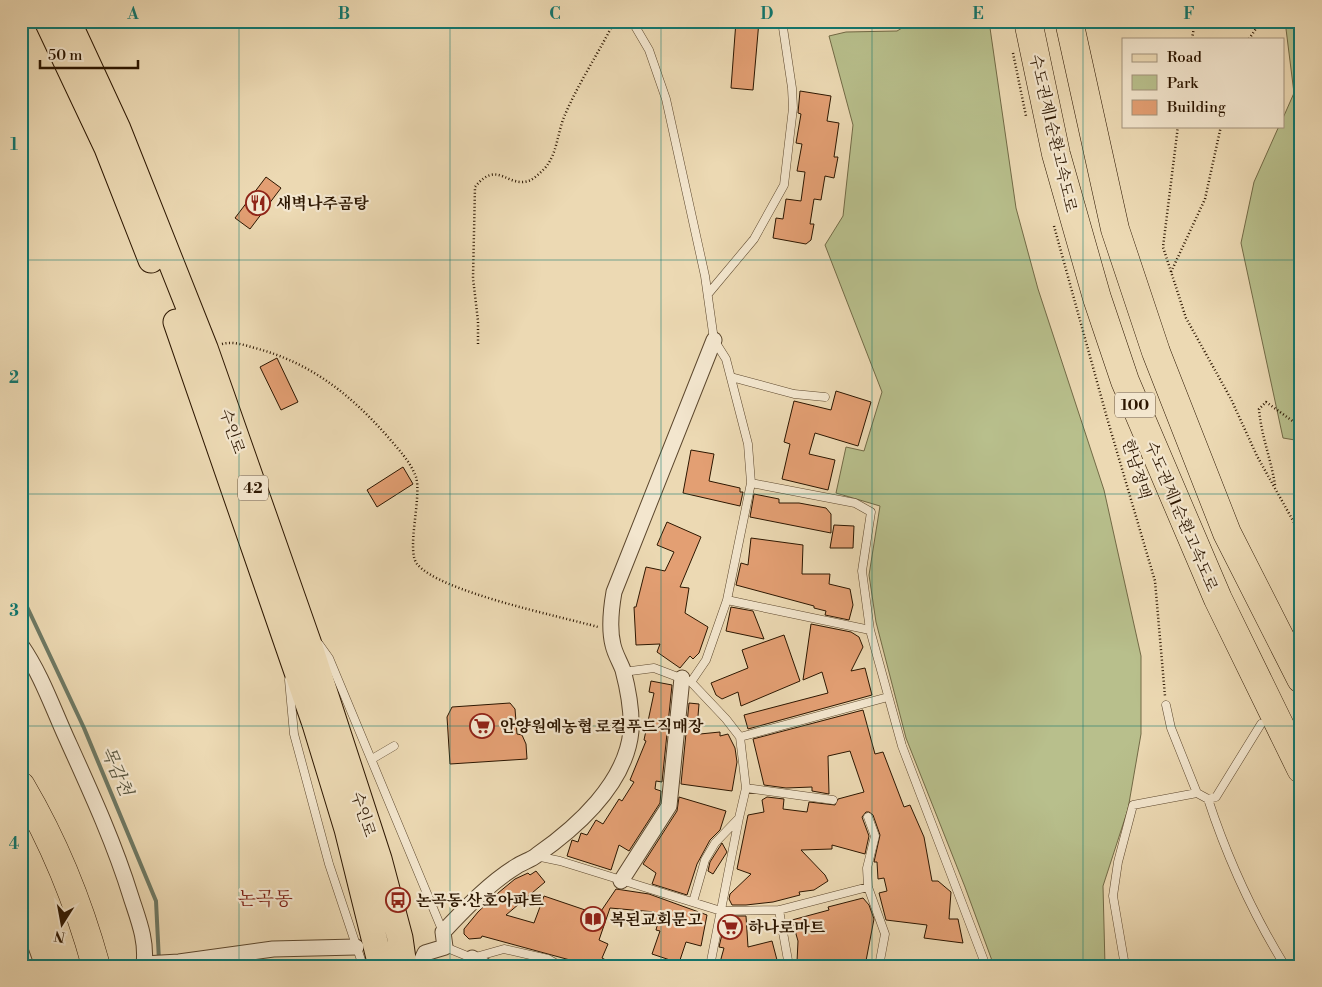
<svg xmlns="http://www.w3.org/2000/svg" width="1322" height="987" viewBox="0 0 1322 987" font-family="'Libre Bodoni','Noto Serif KR',serif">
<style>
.green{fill:#b8bf8c;stroke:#726a46}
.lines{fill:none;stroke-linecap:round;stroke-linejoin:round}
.stream{stroke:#6e7964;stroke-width:4}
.building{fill:#e39f73;stroke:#2c1600}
.lane-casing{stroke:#5c472d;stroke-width:9}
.street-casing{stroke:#5c472d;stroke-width:17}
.primary-casing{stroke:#2c1600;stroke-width:27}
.highway-casing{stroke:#2c1600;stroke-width:29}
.path{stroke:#2c1600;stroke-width:2.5;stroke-dasharray:1 2.5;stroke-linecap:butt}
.lane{stroke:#f3e6ce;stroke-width:8}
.street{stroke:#f3e6ce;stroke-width:15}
.primary{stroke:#ecd9b3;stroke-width:25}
.highway{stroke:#ecd9b3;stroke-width:28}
.grid{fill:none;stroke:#0f766e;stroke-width:1;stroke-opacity:0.55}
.labels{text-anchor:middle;stroke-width:4.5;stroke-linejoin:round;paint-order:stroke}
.shield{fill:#f3e6ce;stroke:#68543e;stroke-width:1}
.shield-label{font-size:15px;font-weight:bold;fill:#2c1600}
.street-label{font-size:16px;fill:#2c1600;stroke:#f3e6ce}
.poi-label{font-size:16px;font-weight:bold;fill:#2c1600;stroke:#f3e6ce;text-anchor:start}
.water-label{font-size:18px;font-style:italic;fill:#52503a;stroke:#f3e6ce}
.quarter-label{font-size:19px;fill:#7a1f14;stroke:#f3e6ce}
.neatline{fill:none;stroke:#0f766e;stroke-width:2}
.grid-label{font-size:16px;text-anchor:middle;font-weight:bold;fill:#0f766e}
</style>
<rect width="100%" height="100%" fill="#ecd9b3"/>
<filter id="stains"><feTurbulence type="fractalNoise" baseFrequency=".004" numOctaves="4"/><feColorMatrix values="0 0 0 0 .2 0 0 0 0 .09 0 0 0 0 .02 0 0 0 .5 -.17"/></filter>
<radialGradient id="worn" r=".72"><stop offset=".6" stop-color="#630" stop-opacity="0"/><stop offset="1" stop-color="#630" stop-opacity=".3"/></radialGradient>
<path class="green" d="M914 21H989L1016 208 1038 289 1104 490 1141 656V734L1128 809 1103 886 1105 966H994L965 887 906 738 876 622 869 575 880 506 836 493 846 447 864 451 882 392 825 245 843 216 853 125 829 36 846 32 897 31Z
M1285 21H1301V441L1283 438 1241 243 1254 182 1279 126H1283V118L1294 93Z"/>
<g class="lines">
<path class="stream" d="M21 594 84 728 156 901 159 961"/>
</g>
<path class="building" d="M736 21H759L753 90 731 88Z
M800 91 831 96 827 121 839 123 834 157H838L834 178 825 176 821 200 814 199 810 224H814L811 240 806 244 773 238 776 218 783 219 786 199 801 201 805 172 797 171 802 144 796 143 801 114 798 113Z
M266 177 281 188 250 229 235 218Z
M277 358 298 402 281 410 260 367Z
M836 391 871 402 858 446 815 433 809 454 835 460 828 490 782 479 790 444 784 442 794 401 831 410Z
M691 450 714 454 709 481 740 488V492H743L740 506 683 493Z
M403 467 413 484 377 507 367 490Z
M754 494 779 499V503H799L826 508 831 514V533L750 517Z
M667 522 701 537 680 587 689 588 685 613 708 627 699 653 693 659 690 656 680 668 657 652 660 644 636 645 634 607H636L646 567 665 571 674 552 657 545Z
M834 525 854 526 853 548H830Z
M751 538 803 545 802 574H830L829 584 850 589 853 605 849 620 825 615 826 611 814 608V606L736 585 741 563 748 565Z
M731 607 753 611 764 639 726 631Z
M811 624 851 632 859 637 863 647 851 671 865 668 872 695 748 729 744 715 828 693 822 672 803 680Z
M784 635 800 681 741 706 738 692 722 699 716 695 711 683 748 668 742 650Z
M651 681 672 685 662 782 656 781 655 789 661 791 660 803 629 851 619 845 611 870 567 856 572 840 578 842 581 833 587 835 596 820 603 824 619 799 622 801 634 782 630 780 646 741 644 740 654 693 649 692Z
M510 703 515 709 517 734 522 735 526 744 527 759 450 764 447 717 452 707Z
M689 703 699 704 697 728H700V734L720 732V736L728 734 735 748 737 762 732 791 681 784Z
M863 710 875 754 883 752 904 807 910 805 924 837 932 881H938L951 892 949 919H958L963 943 924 938 927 925 886 920 879 893 887 891 884 878 878 879 877 862H874L880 835 873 815 869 812H866L862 817 869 836 865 854 832 845V849L801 850 825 875 828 881 814 890 799 892 800 895 773 902 746 905H732L729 899 730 894 751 874 737 869 748 815 764 812 762 800 767 797 784 799 783 809 807 812 809 802 835 805 838 799 864 792 850 751 828 756 829 794 812 791V787L786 788 764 785 753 739Z
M679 797 726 811 720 830 710 840 697 864 687 895 652 884 656 873 643 864 677 811Z
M722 843 727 852 713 874 708 871 710 862Z
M536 871 545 882 506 915 534 923 544 896 597 914 595 920 616 889 649 894 707 915 701 946 686 942 679 963 652 954 660 931 656 930 657 926 652 925 655 912 610 908 599 940 608 944 602 958 617 966H592L482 936 481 938 469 939 464 934V929L478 912 498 893 515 879 528 873 530 875Z
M863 898 869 905 874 919 865 966H808L797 962 798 941 792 920 829 910 828 907Z
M734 916H746L748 947 772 941 777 960 764 966H719L724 948 719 947 723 930Z"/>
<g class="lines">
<defs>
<path id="lane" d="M632 21 649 50 666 99 705 276 714 340 726 359 748 444 751 483 727 600 706 660 691 682
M708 294 754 239 784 185 793 108 792 88 782 21
M731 377 794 394 825 397
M751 483 855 503 871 512 862 571 870 630 902 746 986 966
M727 600 870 630
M319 644 329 658 443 932
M623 672 654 668 691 682 726 719 740 737 746 788 739 818 715 843 705 860 693 902
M289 680 294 734 329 864 363 966
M1166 705 1171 728 1197 793 1208 799 1216 797 1261 724
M740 737 888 697
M372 759 394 746
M746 788 833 800
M1208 799C1227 857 1253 914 1285 966
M536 856 560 861 721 911 779 910 868 887 885 934 879 966
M868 887 867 868 875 836 868 817
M779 910 789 966
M445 947 472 958 504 949 548 959 560 966
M710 966 739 818
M1125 966 1113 896 1118 862 1133 805 1197 793"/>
<path id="street" d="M21 645C41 674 52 706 66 737 90 790 114 842 131 897 138 919 147 940 144 964L179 962 273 949 356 947
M621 881 669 806 682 678
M21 952 26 966
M472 958 485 966
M419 966 425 953 445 947 443 932C465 909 489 883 517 866 523 862 531 860 537 855 577 827 626 783 631 731 632 712 628 689 623 670 620 662 615 654 613 645 609 629 611 609 614 592L714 340"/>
<path id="primary" d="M47 21 107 148 151 260
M68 21 118 129 205 348 311 650 379 859 400 938 404 966
M176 322 315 724 347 829 381 966"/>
<path id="highway" d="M1028 21 1056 154 1097 298 1125 381 1218 599 1301 769
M1069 21 1115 229 1156 352 1227 533 1301 679
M21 786C54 842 79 904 96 966"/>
</defs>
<use href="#lane" class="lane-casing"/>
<use href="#street" class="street-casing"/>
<use href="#primary" class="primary-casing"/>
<use href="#highway" class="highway-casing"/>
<path class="path" d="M1192 39 1195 21
M1249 39 1261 21
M1013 53 1026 116
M1178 126 1163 247 1186 318 1231 399 1257 456 1301 535
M1054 226 1107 418 1155 581 1165 696
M1171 272 1205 199 1221 126
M222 344C233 341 244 345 255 348 311 363 350 394 388 437 399 450 410 461 416 477 422 497 406 550 417 564 440 592 559 616 598 627
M478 344V321L473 278 475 187C498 158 508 190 531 180 536 177 545 169 548 164 557 151 558 132 564 117 577 86 596 57 611 28L622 23
M1275 485C1271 459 1261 435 1259 409L1266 402 1301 427"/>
<use href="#lane" class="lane"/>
<use href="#street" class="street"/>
<use href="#primary" class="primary"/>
<use href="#highway" class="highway"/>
</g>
<path class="grid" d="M239 21V966M450 21V966M661 21V966M872 21V966M1083 21V966M21 260H1301M21 494H1301M21 726H1301"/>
<defs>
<symbol id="restaurant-ring" viewBox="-11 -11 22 22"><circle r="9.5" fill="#f3e6ce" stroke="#8f2418" stroke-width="1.5"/><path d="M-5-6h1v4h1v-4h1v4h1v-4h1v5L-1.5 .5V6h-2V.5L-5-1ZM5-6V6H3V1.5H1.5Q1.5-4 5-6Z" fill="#8f2418"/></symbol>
<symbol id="supermarket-ring" viewBox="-11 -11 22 22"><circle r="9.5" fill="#f3e6ce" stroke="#8f2418" stroke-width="1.5"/><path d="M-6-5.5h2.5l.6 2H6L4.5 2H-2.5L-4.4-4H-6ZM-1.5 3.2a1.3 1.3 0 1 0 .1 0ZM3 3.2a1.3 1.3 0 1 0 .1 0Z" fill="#8f2418"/></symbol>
<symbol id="bus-ring" viewBox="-11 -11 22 22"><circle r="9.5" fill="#f3e6ce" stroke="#8f2418" stroke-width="1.5"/><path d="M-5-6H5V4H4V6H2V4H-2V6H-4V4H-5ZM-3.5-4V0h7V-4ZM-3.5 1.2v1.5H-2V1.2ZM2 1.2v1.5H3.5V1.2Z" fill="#8f2418"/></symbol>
<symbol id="library-ring" viewBox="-11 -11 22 22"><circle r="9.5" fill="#f3e6ce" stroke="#8f2418" stroke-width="1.5"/><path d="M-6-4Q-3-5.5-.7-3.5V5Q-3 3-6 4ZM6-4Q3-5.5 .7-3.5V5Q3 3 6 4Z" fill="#8f2418"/></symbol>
</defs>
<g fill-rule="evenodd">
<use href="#restaurant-ring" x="244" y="189" width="28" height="28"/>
<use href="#supermarket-ring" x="468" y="712" width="28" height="28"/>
<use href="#bus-ring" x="384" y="886" width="28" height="28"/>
<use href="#library-ring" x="579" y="905" width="28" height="28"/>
<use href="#supermarket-ring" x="716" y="913" width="28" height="28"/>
</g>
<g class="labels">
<g class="shield">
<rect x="1115" y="392.5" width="40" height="25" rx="4"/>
<rect x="238" y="475.5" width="30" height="25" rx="4"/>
</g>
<g class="shield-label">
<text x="1135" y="410">100</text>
<text x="253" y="493">42</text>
</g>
<g class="street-label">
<text transform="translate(1054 133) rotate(77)" y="6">수도권제1순환고속도로</text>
<text transform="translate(233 431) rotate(71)" y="6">수인로</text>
<text transform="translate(1137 469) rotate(73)" y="6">한남정맥</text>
<text transform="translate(1182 516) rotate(67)" y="6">수도권제1순환고속도로</text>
<text transform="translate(364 814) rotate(72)" y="6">수인로</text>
</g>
<g class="poi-label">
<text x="276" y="209">새벽나주곰탕</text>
<text x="500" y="732">안양원예농협 로컬푸드직매장</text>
<text x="416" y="906">논곡동.산호아파트</text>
<text x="610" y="925">복된교회문고</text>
<text x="748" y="933">하나로마트</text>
</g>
<g class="water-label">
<text transform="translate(117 771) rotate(67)" y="6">목감천</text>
</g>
<g class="quarter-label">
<text x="265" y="905">논곡동</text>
</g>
</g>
<rect width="1322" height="987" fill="none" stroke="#ecd9b3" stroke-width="55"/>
<rect x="1122" y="38" width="162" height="90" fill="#f3e6ce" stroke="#a3937c"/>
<rect x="1132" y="54" width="25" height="8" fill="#ecd9b3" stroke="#a3937c"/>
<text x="1167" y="62" font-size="15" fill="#2c1600">Road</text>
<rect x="1132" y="75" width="25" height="15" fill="#b8bf8c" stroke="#a3937c"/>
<text x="1167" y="88" font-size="15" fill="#2c1600">Park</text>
<rect x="1132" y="100" width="25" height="15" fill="#e39f73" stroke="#a3937c"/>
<text x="1167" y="112" font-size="15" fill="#2c1600">Building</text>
<g transform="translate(62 924) rotate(191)" stroke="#f3e6ce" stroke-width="4" paint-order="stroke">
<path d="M0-4L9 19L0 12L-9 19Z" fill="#2c1600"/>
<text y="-8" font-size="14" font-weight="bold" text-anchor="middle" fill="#2c1600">N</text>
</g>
<path d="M40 60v8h98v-8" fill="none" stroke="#2c1600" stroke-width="2.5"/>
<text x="48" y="60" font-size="15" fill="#2c1600" stroke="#f3e6ce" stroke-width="4" paint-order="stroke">50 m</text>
<rect x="28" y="28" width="1266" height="932" class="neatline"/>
<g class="grid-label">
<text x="133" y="19">A</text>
<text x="344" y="19">B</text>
<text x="555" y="19">C</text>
<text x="767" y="19">D</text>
<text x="978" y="19">E</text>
<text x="1189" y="19">F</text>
<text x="14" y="150">1</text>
<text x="14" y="383">2</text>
<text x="14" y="616">3</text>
<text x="14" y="849">4</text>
</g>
<rect width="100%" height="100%" filter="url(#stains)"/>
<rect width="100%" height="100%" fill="url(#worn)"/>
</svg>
